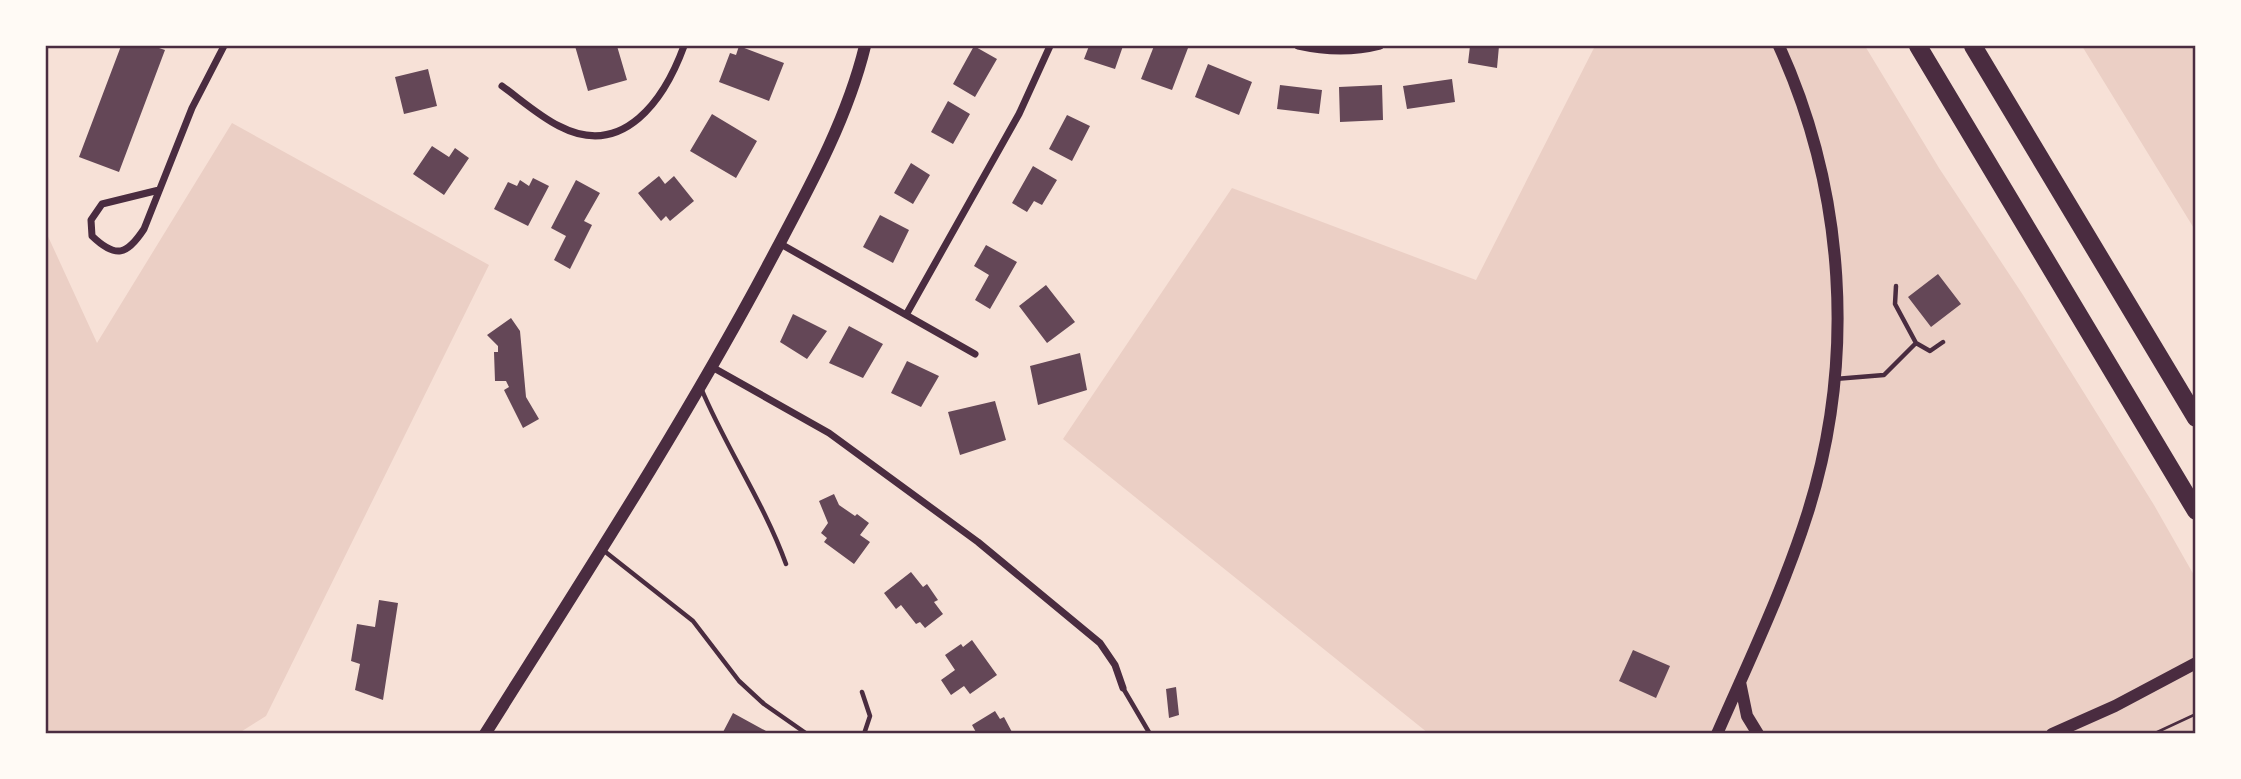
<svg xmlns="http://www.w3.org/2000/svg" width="2241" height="779" viewBox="0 0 2241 779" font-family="Figtree,sans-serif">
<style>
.green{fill:#ebcfc5}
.building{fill:#644757}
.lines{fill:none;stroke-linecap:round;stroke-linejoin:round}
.path{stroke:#4a2c40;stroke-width:2.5}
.service{stroke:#4a2c40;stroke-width:4.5}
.minor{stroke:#4a2c40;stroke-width:7}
.tertiary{stroke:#4a2c40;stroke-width:12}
.motorway{stroke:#4a2c40;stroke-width:18}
.neatline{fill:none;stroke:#4a2c40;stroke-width:2.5}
</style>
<rect width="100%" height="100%" fill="#f7e1d7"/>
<path class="green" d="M1595 46H1865L1939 168 2023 295 2154 505 2195 577V733H1428L1063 439 1232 188 1476 280Z
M2082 46H2195V231V230Z
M232 123 489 265 266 716 239 733H46V232L97 343Z"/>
<path class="building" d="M121 46H153L165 50 119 172 79 157Z
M575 46H617L627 80 588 91Z
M739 46 784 63 769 101 719 82 730 53 736 55Z
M974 46 997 59 975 97 953 84Z
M1089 46H1123L1115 69 1084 59Z
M1154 46H1181L1188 48 1172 90 1141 79Z
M1470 46H1499L1497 68 1468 63Z
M1208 64 1252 82 1239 115 1195 97Z
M428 69 437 106 404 114 395 77Z
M1452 79 1455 102 1407 109 1403 86Z
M1280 85 1322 90 1319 114 1277 109Z
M1382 85 1383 120 1340 122 1339 87Z
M948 101 970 114 953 144 931 132Z
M712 114 757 141 736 178 690 151Z
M1067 115 1090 126 1072 161 1049 149Z
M432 146 449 157 455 148 469 158 444 195 413 174Z
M911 163 930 175 913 204 894 193Z
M1033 166 1057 180 1042 205 1034 201 1027 212 1012 203Z
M659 176 665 184 674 176 694 201 670 221 666 216 661 221 638 193Z
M533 178 549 186 528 226 494 209 508 182 517 186 520 180 529 186Z
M576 180 600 193 584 221 592 225 570 269 554 260 566 236 551 228Z
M880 215 909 230 893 263 863 247Z
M986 245 1017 262 990 309 975 300 989 275 974 266Z
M1938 274 1961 304 1931 327 1908 297Z
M1046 285 1075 322 1047 343 1019 306Z
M793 314 827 331 807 359 780 342Z
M511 318 520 331 526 397 539 419 523 428 504 390 509 387 506 381H495L494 352H498V346L487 335Z
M849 326 883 344 863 378 829 363Z
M1080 353 1087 390 1038 405 1030 366Z
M907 361 939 376 921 407 891 393Z
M995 401 1006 440 960 455 948 412Z
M834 494 839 505 855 516 857 514 869 523 860 535 870 542 854 564 824 542 827 538 821 533 828 523 819 501Z
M911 572 923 587 927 584 938 600 934 602 943 614 925 628 920 622 916 624 901 605 896 609 884 593Z
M379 600 398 603 383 700 355 690 360 664 351 661 357 624 375 627Z
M972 640 997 675 970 694 964 686 951 695 941 680 955 670 945 655 961 644 963 647Z
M1633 650 1670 666 1656 698 1619 681Z
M1176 687 1179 715 1169 718 1166 689Z
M995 711 1000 719 1004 717 1013 734H977L972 725Z
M733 713 766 731 765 734H722Z"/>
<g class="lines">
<path class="path" d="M2153 734 2196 714"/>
<path class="service" d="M1916 343 1930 351 1943 342
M1835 379 1884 375 1916 343 1895 304 1896 286
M701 388C726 448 764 503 786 564
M603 550 693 621 739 681 764 704 807 734
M1123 688 1150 734
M862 692 870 716 864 734"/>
<path class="minor" d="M1298 46C1325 52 1353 53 1380 46
M502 86C520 99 539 116 559 126 624 160 665 98 684 46
M159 190 102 204 91 220 92 236C116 259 127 255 144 229L192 108 224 46
M779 243 975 354
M906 315 1019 114 1050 46
M712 367 829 433 978 542 1100 643 1115 665 1123 688"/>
<path class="tertiary" d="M1740 682 1747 716 1758 734
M485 734C582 580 681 428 767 267 804 197 846 124 865 46
M1717 734C1749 661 1784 588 1808 512 1856 359 1845 191 1779 46
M2052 734 2115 706 2196 663"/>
<path class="motorway" d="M1918 46 2196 511
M1973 46 2196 418"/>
</g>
<rect width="2241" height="779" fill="none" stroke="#fffaf5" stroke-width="94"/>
<rect x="47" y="47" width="2147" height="685" class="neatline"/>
</svg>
